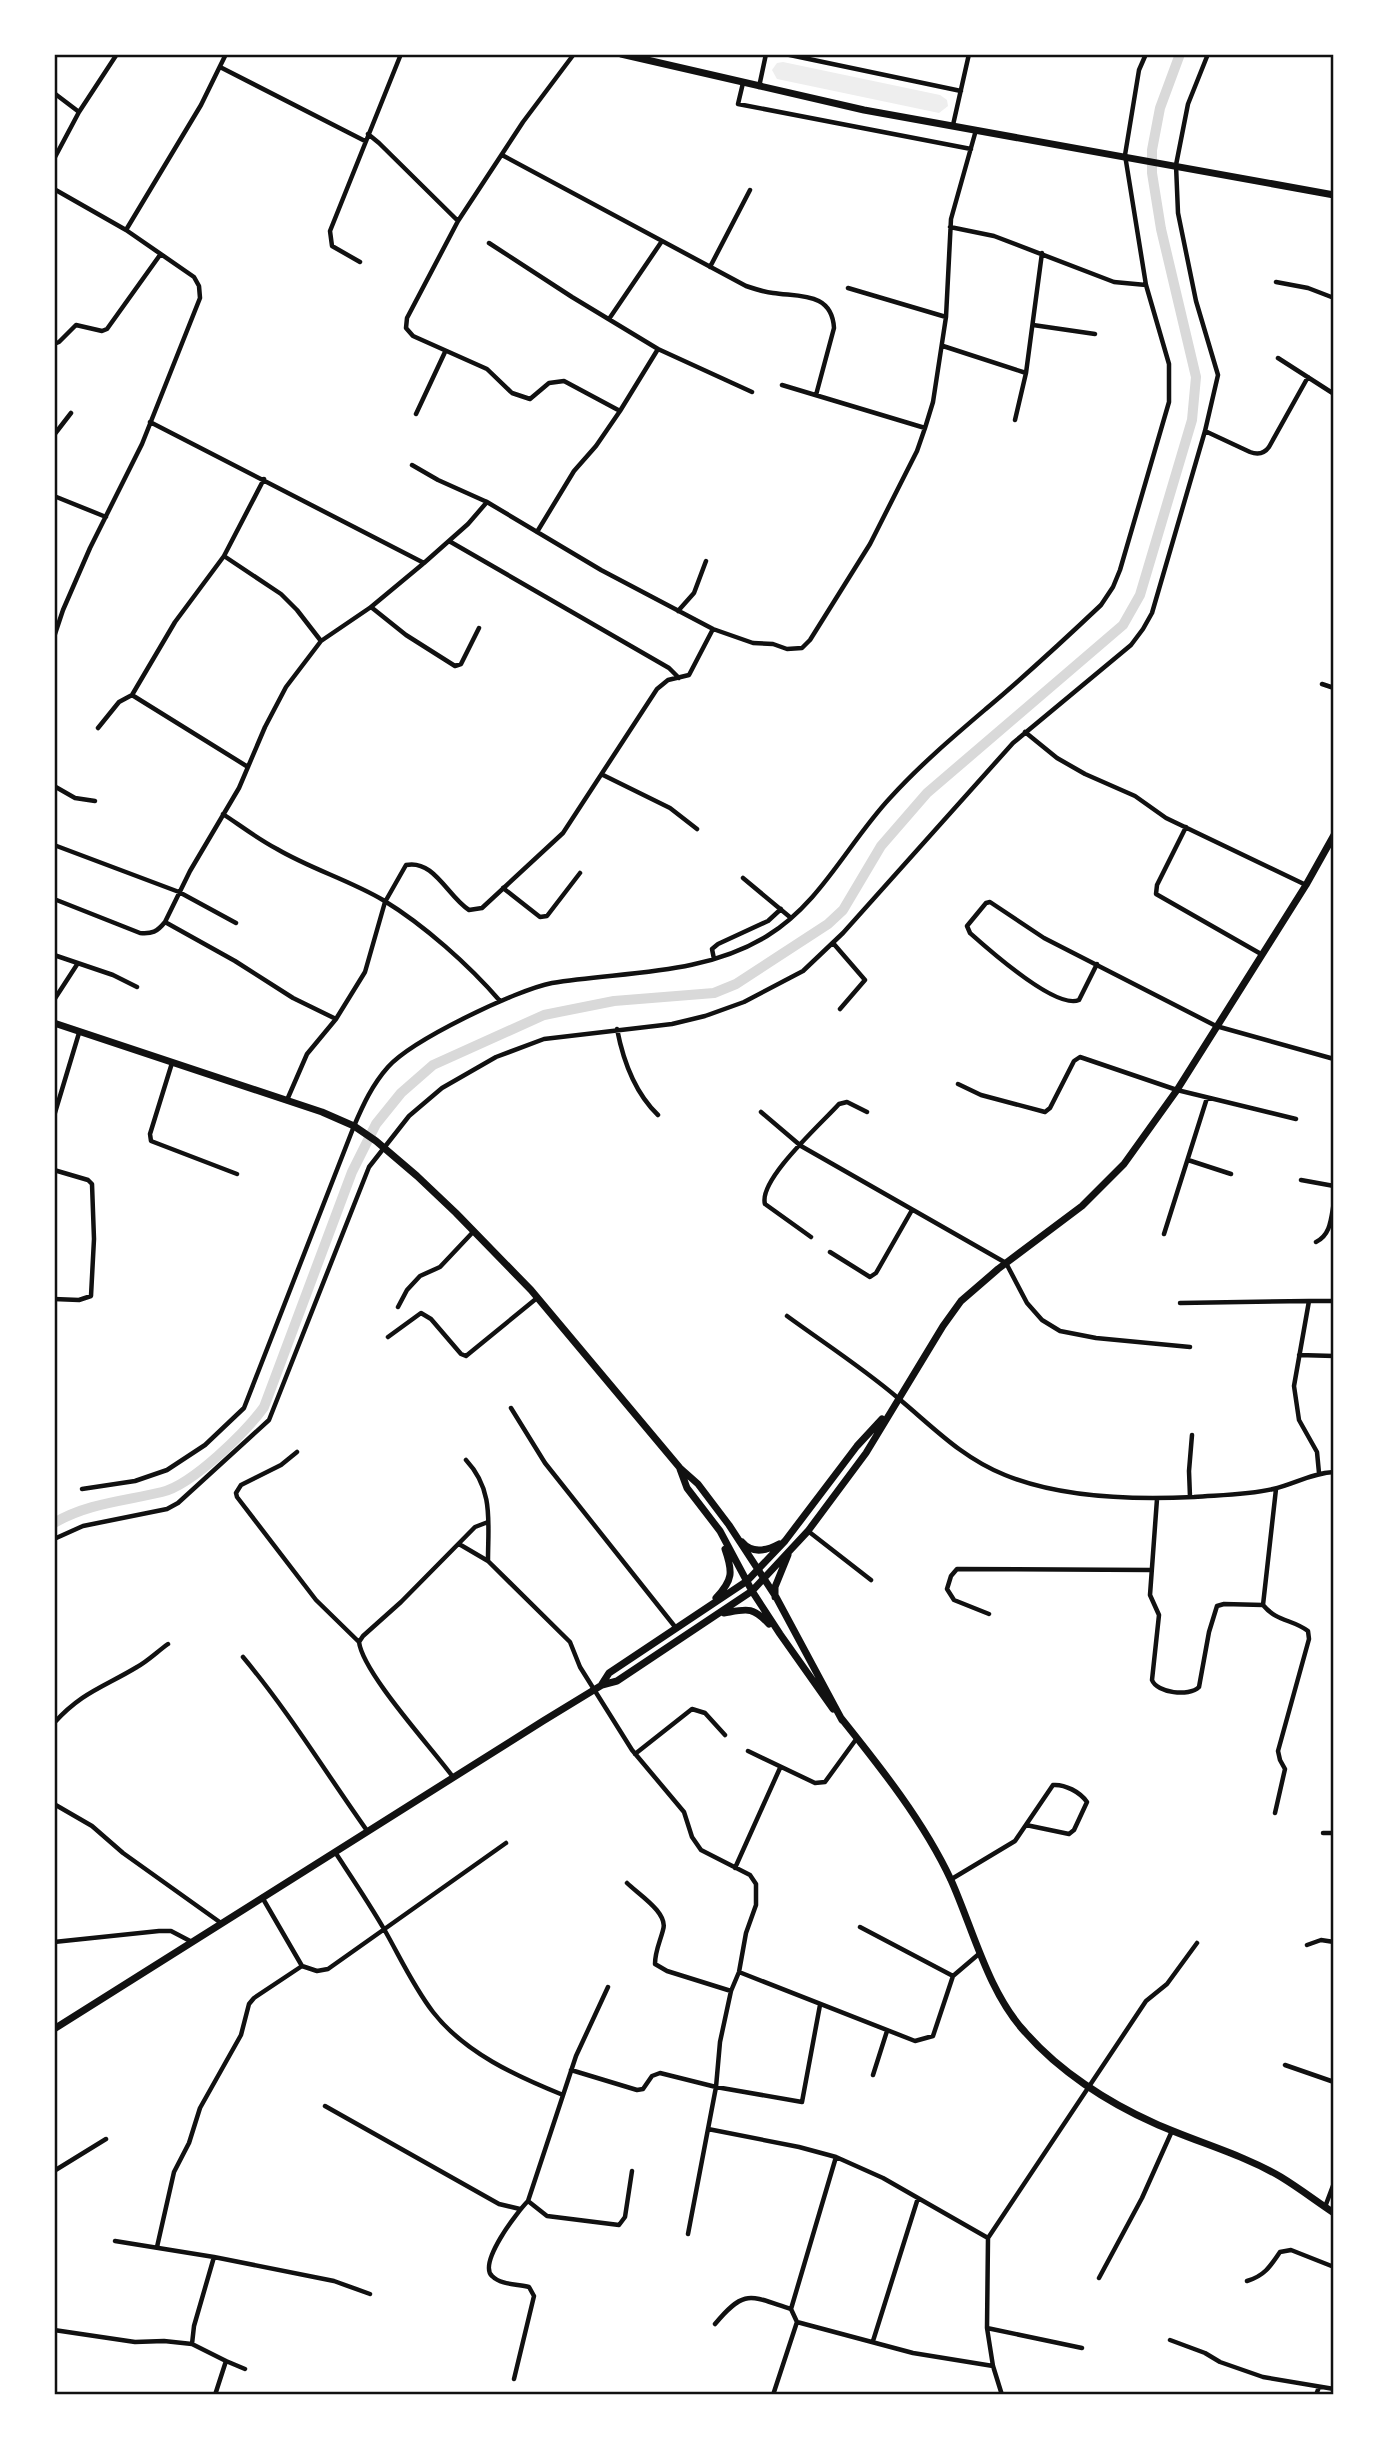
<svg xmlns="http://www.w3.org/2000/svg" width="1388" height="2449" viewBox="0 0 1388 2449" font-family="'Varela Round',sans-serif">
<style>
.green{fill:#eee}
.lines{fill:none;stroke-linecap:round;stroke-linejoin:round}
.canal{stroke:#d9d9d9;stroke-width:10}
.minor{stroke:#111;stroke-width:4.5}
.secondary{stroke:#111;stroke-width:7}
.neatline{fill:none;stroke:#111;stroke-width:2.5}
</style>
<rect width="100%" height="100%" fill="#fff"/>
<path class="green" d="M783 62 940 95 947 100 948 106 939 113 777 79 772 70 777 63Z"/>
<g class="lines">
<path class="canal" d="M54 1523C88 1503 125 1501 162 1492 192 1485 246 1432 264 1407L352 1172 376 1124 401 1093 433 1065 544 1015 614 1001 714 993 736 984 828 924 843 910 881 846 927 793 1123 625 1140 595 1192 420 1196 377 1161 229 1152 173V150L1160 108 1180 54"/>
<path class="minor" d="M574 54 523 122 458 221 407 318 406 328 413 336 487 369 512 393 530 399 549 383 564 381 620 411
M785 54 961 91
M220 67 365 141
M743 83 738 104 971 149
M759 87 766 54
M54 93 79 112
M953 125 969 54
M368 134 379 143 458 221
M502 155 746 286C755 289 764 292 773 293 800 297 832 292 834 328L816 395
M54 159 79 112 117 54
M54 189 126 230 194 277 199 286 200 298 142 444 90 548 63 610 54 637
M950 227 994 236 1114 282 1146 285
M126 230 201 105 226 54
M489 243 572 297 658 349 752 392
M360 262 332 246 330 231 401 54
M710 267 750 190
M1276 282 1308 288 1334 298
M848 288 946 317
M609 319 662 241
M1033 325 1095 334
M54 344 59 342 76 325 102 331 107 329 160 255
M943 346 1026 373
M1278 358 1334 394
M782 385 925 428
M416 414 445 352
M1015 420 1026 373 1042 253
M150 422 424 563
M1205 431 1250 452C1258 455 1264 454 1269 447L1308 377
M54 435 71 413
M412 465 438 480 487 502 601 570 713 629 753 643 773 644 787 649 802 648 810 640 870 544 917 451 925 428 933 402 946 317 951 219 976 130
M54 496 106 517
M537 532 574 471 596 446 620 411 658 349
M449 541 669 668 679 678
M224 556 281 594 297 610 321 641
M371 607 406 635 455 666 461 664 479 628
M678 611 694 593 706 561
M1322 684 1334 688
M132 695 248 767
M98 728 119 702 132 695 175 622 224 556 264 479
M1025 732 1057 758 1085 774 1135 796 1166 818 1306 885
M603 775 670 808 697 829
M54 786 75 798 95 801
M223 814C241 826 258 839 277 849 311 869 349 880 383 900 424 925 469 965 500 1001
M1186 827 1157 885 1156 894 1261 954
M54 845 179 892 236 923
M743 878 791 918
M503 888 540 917 547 916 580 873
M54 899 140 933C152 934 157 932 165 922L190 871 239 788 265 727 286 687 321 641 371 607 424 563 468 524 487 502
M165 922 235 961 293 998 336 1019
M833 943 865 980 840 1009
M54 955 113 975 137 987
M714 959 712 949 718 944 768 921 781 909
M1097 964 1079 1000C1056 1010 988 949 970 933L967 926 986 903 990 902 1044 938 1216 1026 1334 1059
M54 1000 78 963
M617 1029C623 1060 635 1093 658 1115
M172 1063 150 1134 151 1141 237 1174
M958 1084 981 1095 1045 1112 1050 1108 1074 1061 1080 1057 1177 1090 1296 1119
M287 1100 307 1054 336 1019 365 972 385 902 406 865C434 859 448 897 469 910L482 908 563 833 657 689 668 680 689 675 713 629
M761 1112 801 1146 1006 1263 1027 1303 1042 1320 1060 1331 1096 1338 1190 1347
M54 1116 79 1033
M1188 1160 1231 1174
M54 1170 88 1180 92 1184 94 1239 91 1296 79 1300 54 1299
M1301 1180 1334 1186
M1164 1234 1207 1098
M811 1237 765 1204C758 1180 822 1123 839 1104L847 1102 867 1112
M1316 1242C1331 1235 1331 1218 1334 1202
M830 1252 870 1277 876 1273 912 1210
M1309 1301H1334
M1180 1303 1309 1301 1294 1386 1299 1420 1317 1452 1319 1473
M398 1307 407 1290 420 1276 440 1267 473 1232
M787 1316C824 1343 863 1368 898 1398 933 1427 962 1458 1005 1475 1061 1498 1134 1500 1194 1497 1220 1495 1247 1495 1273 1489 1294 1484 1312 1473 1334 1472
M388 1337 421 1313 431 1319 461 1354 466 1356 537 1298
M1299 1355 1334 1356
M511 1408 545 1463 676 1628
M297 1452 281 1465 241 1485 236 1493 237 1497 316 1600 359 1642
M466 1460C494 1490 488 1522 488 1560
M82 1489 135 1481 167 1470 205 1445 244 1408 354 1126C363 1105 372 1085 388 1067 412 1040 516 990 552 983 625 971 701 976 767 936 821 903 848 843 890 798 920 765 953 737 987 708 1026 675 1064 640 1101 605L1113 587 1120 570 1169 402V364L1146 285 1125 155 1139 70 1146 54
M1190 1497 1189 1471 1192 1435
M1157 1499 1150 1595 1159 1615 1152 1680C1157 1693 1189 1697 1199 1687L1209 1632 1217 1606 1224 1604 1263 1605 1276 1489
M808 1531 871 1580
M54 1539 83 1526 167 1509 178 1503 269 1420 369 1167 409 1116 442 1088 496 1057 544 1039 672 1024 705 1016 744 1002 803 971 843 933 1013 743 1131 645 1143 629 1152 613 1205 431 1218 375 1196 301 1178 213 1176 165 1188 104 1208 54
M459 1544 488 1561 570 1642 580 1667 632 1750 684 1812 692 1837 701 1850 750 1875 756 1884V1905L746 1933 739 1972 731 1991 720 2042 716 2087 688 2234
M1263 1605C1277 1622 1292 1619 1308 1631L1309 1639 1278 1751 1280 1760 1285 1769 1275 1813
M989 1614 954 1600 947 1589 951 1576 957 1569 1151 1570
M359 1642 363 1636 401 1602 475 1527 488 1522
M359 1642C363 1673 431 1747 453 1777
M243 1657C289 1712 326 1773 368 1832
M54 1723C82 1692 104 1687 137 1667 148 1661 158 1651 168 1644
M748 1751 815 1783 825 1782 857 1738
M635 1754 692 1709 705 1713 725 1735
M54 1804 92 1826 123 1853 221 1923
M1323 1833H1334
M335 1852C352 1878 369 1903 384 1929 400 1957 413 1986 433 2012 465 2053 516 2076 563 2095
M735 1868 780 1768
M950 1880 1015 1841 1053 1785C1065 1784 1080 1792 1087 1802L1074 1830 1069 1834 1026 1825
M627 1883C638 1894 669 1913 663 1930 660 1942 655 1951 655 1964L667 1971 731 1991
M262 1897 302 1966
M860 1927 953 1976
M54 1942 159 1931H171L192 1942
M1307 1945 1321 1940 1334 1942
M302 1966 317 1971 328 1969 506 1843
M739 1972 915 2041 933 2036 953 1976 980 1953
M1285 2065 1334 2082
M571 2070 637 2090 643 2089 652 2076 660 2073 716 2087 802 2102 820 2005
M873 2075 887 2031
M325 2106 499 2204 520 2209
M708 2129 799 2147 836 2157
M54 2171 106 2139
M528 2201 547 2216 619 2225 625 2217 632 2171
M1325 2207 1334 2183
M115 2241 214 2257
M157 2247 174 2172 189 2143 200 2108 241 2035 249 2004 254 1998 302 1966
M1099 2278 1142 2198 1172 2131
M1247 2281C1264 2276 1270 2267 1280 2252L1291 2250 1334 2267
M797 2322 913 2353 993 2366
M715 2324C745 2288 750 2296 791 2309
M987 2328 1082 2348
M54 2330 135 2342 164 2341 192 2344 226 2361 215 2395
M1170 2340 1205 2353 1220 2362 1263 2377 1334 2389
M873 2341 918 2198
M192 2344 194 2326 214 2257 334 2281 370 2294
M226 2361 245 2369
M514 2379 534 2296 529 2287C517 2284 501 2285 492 2276 478 2263 517 2212 528 2201L576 2056 608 1987
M773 2395 797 2322 791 2309 836 2157 883 2178 988 2238
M1002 2395 993 2366 987 2328 988 2238 1146 2001 1167 1984 1197 1943
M1316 2395 1319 2387"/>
<path class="secondary" d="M621 54 864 110 1334 195
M54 1023 322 1112 354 1126 376 1141 417 1176 456 1213 531 1290 680 1468 698 1484 729 1525 776 1597 842 1720
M680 1469 687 1488 720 1531 752 1591 780 1634 833 1709
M742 1542C752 1554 766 1551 779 1544
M775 1597V1587L788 1555
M716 1598C733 1580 733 1572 725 1549
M724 1613C747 1609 752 1606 769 1624
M602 1684 609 1673 747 1581 785 1541 857 1446 882 1419
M841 1718C881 1768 924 1822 951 1880 973 1929 988 1992 1025 2032 1059 2071 1107 2102 1154 2123 1196 2142 1242 2154 1281 2177 1299 2188 1316 2201 1334 2213
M54 2029 543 1721 602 1685 617 1681 752 1591 808 1531 866 1453 943 1326 961 1301 998 1269 1082 1206 1124 1164 1177 1090 1306 885 1334 835"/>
</g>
<rect width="1388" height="2449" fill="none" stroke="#ffffff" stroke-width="112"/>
<rect x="56" y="56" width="1276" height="2337" class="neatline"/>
</svg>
